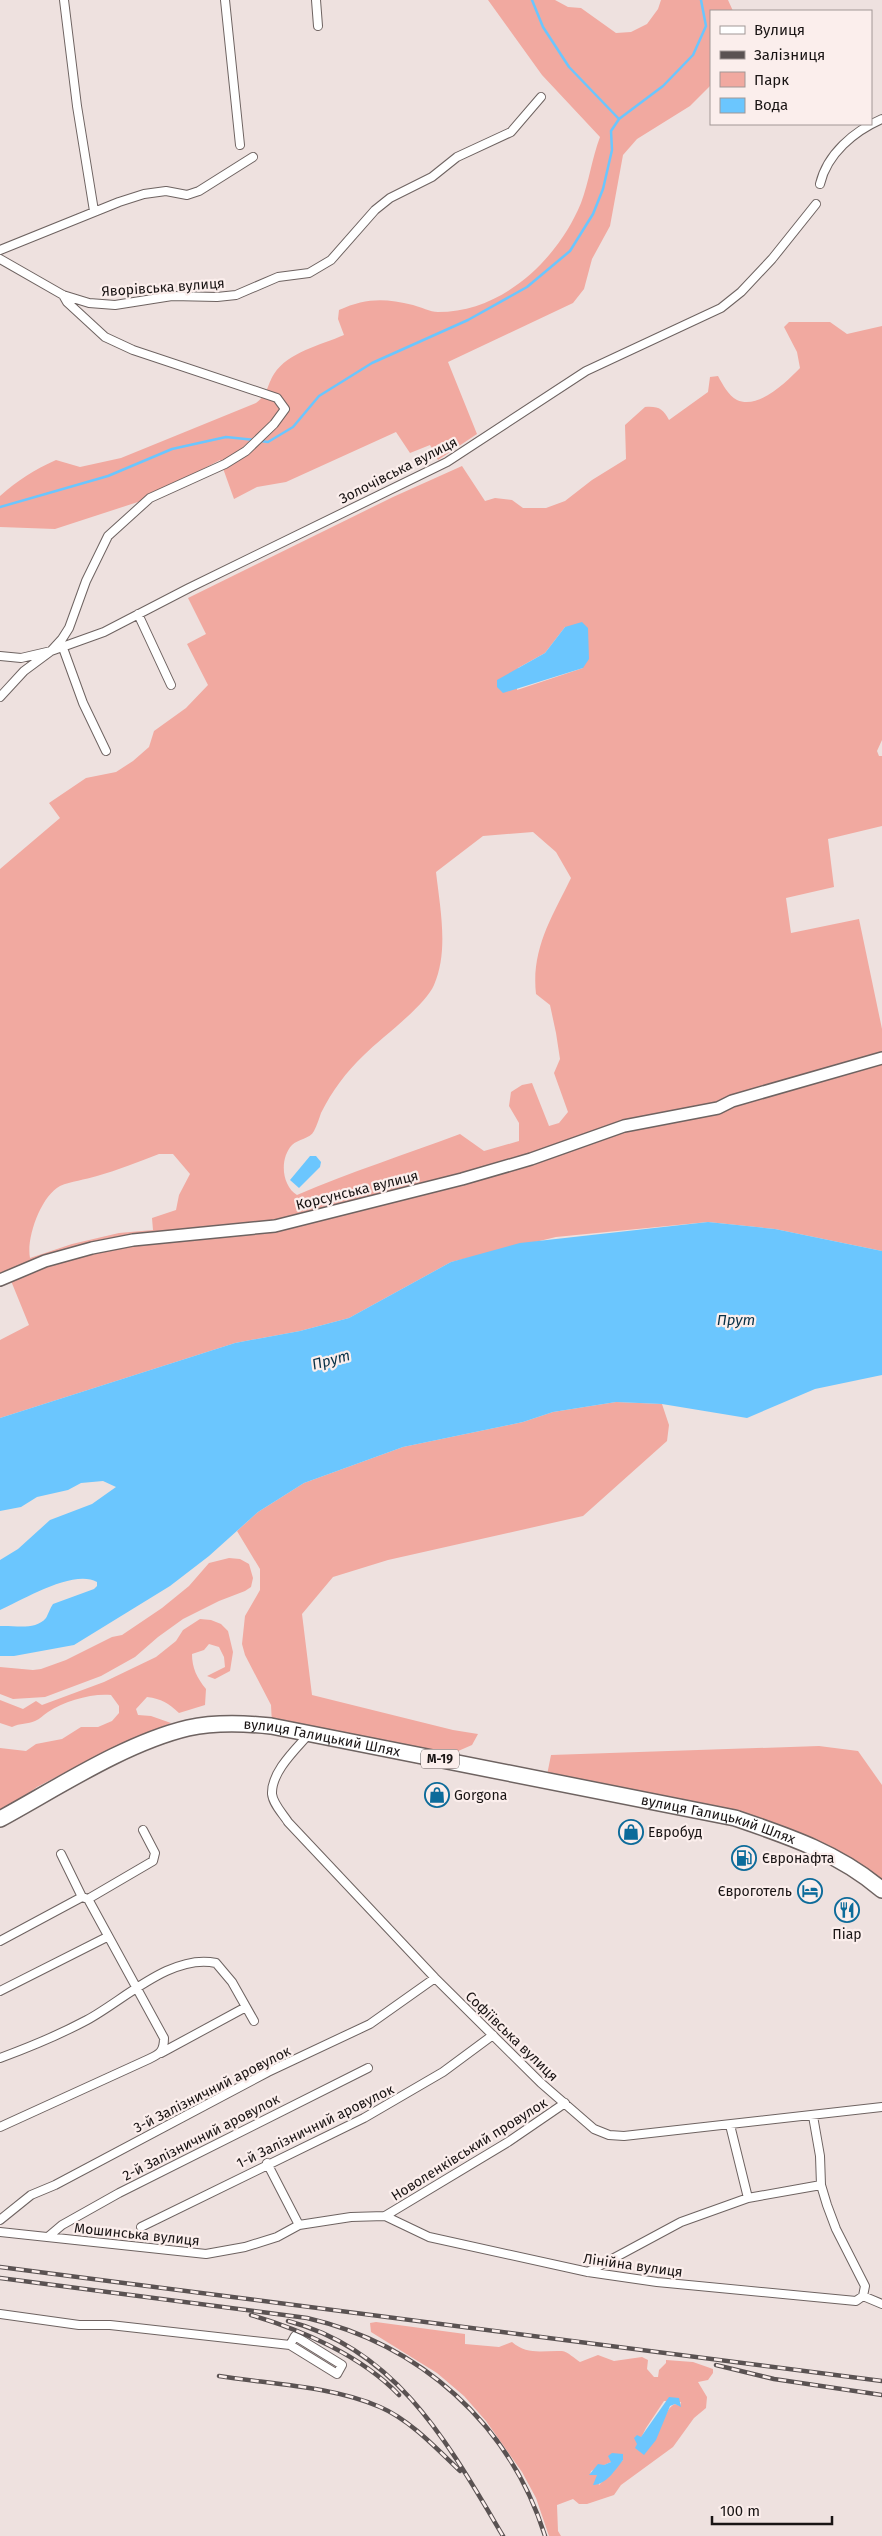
<svg xmlns="http://www.w3.org/2000/svg" width="882" height="2536" viewBox="0 0 882 2536" font-family="'Fira Sans',sans-serif">
<style>
.green{fill:#f1a9a0;fill-rule:evenodd}
.water{fill:#6bc6fe}
.lines{fill:none;stroke-linecap:round;stroke-linejoin:round}
.stream{stroke:#6bc6fe;stroke-width:2.5}
.street-casing{stroke:#6e6361;stroke-width:10}
.secondary-casing{stroke:#6e6361;stroke-width:14}
.highway-casing{stroke:#6e6361;stroke-width:18}
.street{stroke:#fff;stroke-width:8}
.secondary{stroke:#fff;stroke-width:11}
.highway{stroke:#fff;stroke-width:15}
.rail-casing{stroke:#5a5252;stroke-width:4.5}
.rail{stroke:#fbeeec;stroke-width:2.5;stroke-dasharray:8;stroke-linecap:butt}
.labels{text-anchor:middle;stroke-width:4.5;stroke-linejoin:round;paint-order:stroke}
.shield{fill:#fbeeec;stroke:#5d5555;stroke-width:1}
.shield-label{font-size:12px;font-weight:bold;fill:#191414}
.street-label{font-size:14px;fill:#191414;stroke:#fbeeec}
.poi-label{font-size:14px;fill:#191414;stroke:#fbeeec;text-anchor:start}
.water-label{font-size:15px;font-style:italic;fill:#083147;stroke:#fbeeec}
</style>
<rect width="100%" height="100%" fill="#eee1df"/>
<path class="green" d="M488 0H555L568 7 581 8 616 33 631 32 647 24 658 9 661 0H728L733 11H711V85L690 106 637 139 623 155 610 226 592 259 584 289 573 303 448 362 477 434 438 460 430 445 410 453 396 432 286 482 257 487 234 499 220 460 144 500 55 529 0 527V496C18 480 34 470 56 460L80 467 121 458 256 403C269 393 266 387 274 374 288 352 321 345 344 335L338 319 339 310C366 298 384 298 413 305 421 307 430 312 438 312 503 312 558 259 581 203 589 182 592 158 600 137L542 75Z
M789 322H830L847 334 882 326V740L877 751 879 756H882V826L828 839 834 887 786 898 791 933 859 919 882 1029V1251L775 1229 708 1222 556 1237 451 1262 349 1318 300 1331 235 1343 0 1418V1340L29 1325 7 1271 0 1274V869L60 818 49 803 86 778 116 772 133 761 149 747 154 731 186 708 208 685 187 644 206 634 188 598 393 497 462 466 485 501 495 498 512 500 523 508H546L565 501 592 480 626 459 625 425 645 407C659 406 663 409 669 420L708 392 710 377 718 376C723 385 728 395 737 400 759 410 787 381 800 368L797 352 784 327ZM565 627 583 668 517 690 518 668 545 653ZM533 832 556 852 571 878C552 917 531 949 536 994L550 1005 556 1033 560 1059 554 1073 568 1112 559 1123 549 1126 532 1083 522 1085 511 1092 509 1106 519 1123V1141L484 1151 460 1134C406 1154 351 1172 297 1195 282 1186 279 1159 292 1145 298 1139 310 1139 314 1131 317 1125 319 1119 321 1113 332 1091 346 1072 364 1055 381 1038 425 1006 434 985 449 951 440 908 436 872L483 836ZM159 1154H173L190 1174 179 1195 176 1210 152 1218 153 1230 119 1233 72 1244 30 1258C26 1238 41 1196 60 1186 71 1181 85 1180 97 1176 118 1170 138 1162 159 1154Z
M616 1402 662 1404 669 1425 667 1441 583 1516 388 1560 333 1577 302 1614 312 1695 453 1730 478 1734 472 1745 449 1755 272 1724 271 1705 245 1655 242 1644 245 1616 260 1590V1569L237 1531 258 1512 304 1483 403 1447 523 1422 553 1412Z
M229 1558 240 1559 249 1564 253 1578 251 1587 245 1591 219 1601 183 1619 158 1637 135 1657 101 1676 45 1697 13 1699 0 1694V1667L33 1670 41 1669 66 1660 112 1637 122 1635 162 1608 189 1586 209 1563Z
M200 1619 211 1620 221 1624 228 1631 233 1652 230 1671 215 1679 207 1676 225 1667 224 1657 219 1647 209 1644 204 1650 192 1654C192 1668 197 1678 206 1689L205 1705 179 1713C168 1703 162 1699 147 1697L136 1709 138 1715 151 1716 171 1723 81 1764 37 1787 9 1807 0 1810V1748L26 1751 36 1744 62 1739 81 1727H98L112 1721 119 1713V1706L111 1695C92 1693 64 1701 48 1712 43 1715 40 1719 35 1721 28 1724 20 1723 12 1727L0 1723V1700L23 1709 36 1701 42 1705 104 1682 156 1657 176 1641 183 1630Z
M819 1746 858 1751 882 1785V1880L866 1875 801 1836 547 1775 551 1755Z
M376 2322 465 2334V2344L499 2347 512 2342C528 2356 544 2350 562 2351 568 2352 574 2358 580 2362L598 2355 614 2361 642 2357 648 2360 647 2369 654 2377H658L659 2370 666 2363V2360L693 2362 713 2369V2373L708 2380 698 2382 707 2397 706 2408 694 2418 673 2447 621 2485 614 2495 587 2504H579L573 2499 557 2505 558 2531 561 2536H549L536 2498 522 2472 486 2421 464 2396 437 2373 371 2332 370 2323ZM664 2401 681 2402 680 2406 675 2404C664 2408 661 2434 650 2446L636 2448 646 2428ZM623 2460 599 2485 597 2475H590L591 2471 611 2462Z"/>
<path class="water" d="M582 622 588 628 589 659 583 668 503 693 497 687V680L545 653 565 627Z
M310 1156H316L321 1162 320 1167 299 1188 290 1180Z
M708 1222 775 1229 882 1251V1375L815 1389 747 1418 662 1404 616 1402 553 1412 523 1422 403 1447 304 1483 258 1512 209 1556 170 1586 74 1645 14 1656H0V1626C14 1625 35 1631 46 1618 48 1615 50 1608 53 1604L94 1589 97 1586V1582C73 1569 23 1600 0 1610V1560L18 1549 50 1520 92 1504 116 1487 103 1481 81 1483 68 1490 37 1497 21 1507 0 1511V1418L235 1343 300 1331 349 1318 451 1262 520 1243Z
M669 2397 679 2398 681 2407 675 2404 670 2406 656 2440 644 2455 635 2448 637 2444 634 2438 637 2435 641 2437Z
M612 2453 623 2454V2460C616 2469 606 2485 593 2485L597 2475H589L598 2464 604 2465 611 2462 608 2456Z"/>
<g class="lines">
<path class="stream" d="M532 0 543 27 569 67 619 119
M261 441 268 442 293 427 319 396 372 363 468 320 527 287 570 251 593 214 603 189 612 150 611 131 619 119 663 86 693 55 706 26 701 0
M0 507 108 476 172 449 226 437 255 440"/>
<defs>
<path id="street" d="M64 0 77 106 94 211
M225 0 240 145
M316 0 318 26
M820 184C827 154 854 131 882 119
M0 250 119 202 144 194 166 191 187 195 199 191 253 157
M0 259 63 295 89 303 115 305 172 296 217 297 236 295 278 277 309 273 331 260 375 210 390 198 432 177 457 157 511 132 541 97
M138 614 171 685
M63 648 83 703 106 751
M0 656 21 658 51 651 104 632 189 588 447 462 586 371 721 308 741 292 772 259 816 204
M0 697 24 671 51 651 62 639 69 628 86 581 108 536 150 498 225 464 246 451 274 424 285 409 277 398 133 350 105 337 67 302 63 295
M309 1734C296 1749 271 1772 272 1794 273 1804 283 1814 288 1822L435 1978 541 2083 594 2129 609 2135 624 2136 882 2107
M61 1854 82 1897
M0 1941 82 1897 88 1899 153 1861 155 1853 143 1830
M0 1991 107 1937
M161 2053 246 2007
M0 2058C30 2047 59 2035 87 2020 124 2000 172 1953 216 1963L232 1982 254 2021
M813 2116 820 2156 821 2185 827 2205 836 2229 865 2286 863 2296
M730 2125 748 2198 821 2185
M0 2127 149 2059C160 2054 164 2051 164 2038L88 1899
M267 2163 299 2225
M385 2216 429 2237 588 2272 657 2282 856 2301 863 2296 882 2304
M385 2216 508 2142 565 2103
M0 2220 31 2195 55 2185 268 2072 370 2024 435 1978
M141 2227 364 2118 443 2072 493 2035
M0 2232 206 2254 245 2247 277 2237 299 2225 351 2217 385 2216
M49 2236 62 2225 119 2193 368 2068
M588 2272 681 2222 748 2198
M0 2314 79 2325H110L290 2345 337 2374 342 2365 295 2336 290 2345"/>
<path id="secondary" d="M0 1280 45 1261 92 1248 133 1240 275 1226 462 1179 531 1159 624 1126 718 1108 732 1101 882 1058"/>
<g id="highway">
<path id="s1" d="M0 1819C57 1788 125 1743 188 1728 215 1722 243 1723 271 1726L735 1818C788 1836 839 1853 882 1890"/>
</g>
</defs>
<use href="#street" class="street-casing"/>
<use href="#secondary" class="secondary-casing"/>
<use href="#highway" class="highway-casing"/>
<use href="#street" class="street"/>
<use href="#secondary" class="secondary"/>
<use href="#highway" class="highway"/>
<defs>
<path id="rail" d="M0 2267 882 2381
M0 2278 307 2318C420 2344 510 2424 545 2536
M251 2315C302 2330 362 2356 399 2395
M288 2321C398 2350 449 2445 503 2536
M716 2365 774 2379 882 2395
M219 2376C270 2384 332 2386 380 2407 410 2420 436 2448 460 2471"/>
</defs>
<use href="#rail" class="rail-casing"/>
<use href="#rail" class="rail"/>
</g>
<defs>
<symbol id="shop-ring" viewBox="-11 -11 22 22"><circle r="9.5" fill="#fbeeec" stroke="#0d6b9a" stroke-width="1.5"/><path d="M-5-2.5h2.3a2.7 3.5 0 0 1 5.4 0H5L5.5 6h-11ZM-1.5-2.5h3a1.5 2.3 0 0 0-3 0Z" fill="#0d6b9a"/></symbol>
<symbol id="fuel-ring" viewBox="-11 -11 22 22"><circle r="9.5" fill="#fbeeec" stroke="#0d6b9a" stroke-width="1.5"/><path d="M-5.5-6h7V0h2V4h1.3V-2.5L3-4.5l.8-.8L6-3V5H2.5V1h-1V6h-7ZM-4.2-4.7v3.2H.2V-4.7Z" fill="#0d6b9a"/></symbol>
<symbol id="hotel-ring" viewBox="-11 -11 22 22"><circle r="9.5" fill="#fbeeec" stroke="#0d6b9a" stroke-width="1.5"/><path d="M-6-4.5h1.5V1H6V5H4.5V3h-9V5H-6ZM-4 0a1.8 1.8 0 1 1 3.6 0ZM.5 0V-2.5h3Q6-2.5 6 0Z" fill="#0d6b9a"/></symbol>
<symbol id="restaurant-ring" viewBox="-11 -11 22 22"><circle r="9.5" fill="#fbeeec" stroke="#0d6b9a" stroke-width="1.5"/><path d="M-5-6h1v4h1v-4h1v4h1v-4h1v5L-1.5 .5V6h-2V.5L-5-1ZM5-6V6H3V1.5H1.5Q1.5-4 5-6Z" fill="#0d6b9a"/></symbol>
</defs>
<g fill-rule="evenodd">
<use href="#shop-ring" x="423" y="1781" width="28" height="28"/>
<use href="#shop-ring" x="617" y="1818" width="28" height="28"/>
<use href="#fuel-ring" x="730" y="1844" width="28" height="28"/>
<use href="#hotel-ring" x="796" y="1877" width="28" height="28"/>
<use href="#restaurant-ring" x="833" y="1896" width="28" height="28"/>
</g>
<g class="labels">
<rect class="shield" x="421" y="1749.5" width="38" height="19" rx="4"/>
<g class="shield-label">
<text x="440" y="1763">М-19</text>
</g>
<g class="street-label">
<text transform="translate(163 287) rotate(-4)" y="5">Яворівська вулиця</text>
<text transform="translate(398 470) rotate(-27)" y="5">Золочівська вулиця</text>
<text transform="translate(357 1190) rotate(-14)" y="5">Корсунська вулиця</text>
<text dy="5" stroke="none"><textPath href="#s1" startOffset="345">вулиця Галицький Шлях</textPath></text>
<text dy="5" stroke="none"><textPath href="#s1" startOffset="750">вулиця Галицький Шлях</textPath></text>
<text transform="translate(512 2036) rotate(44)" y="5">Софіївська вулиця</text>
<text transform="translate(212 2089) rotate(-27)" y="5">3-й Залізничний аровулок</text>
<text transform="translate(315 2126) rotate(-26)" y="5">1-й Залізничний аровулок</text>
<text transform="translate(201 2137) rotate(-27)" y="5">2-й Залізничний аровулок</text>
<text transform="translate(469 2149) rotate(-32)" y="5">Новоленківський провулок</text>
<text transform="translate(137 2234) rotate(6)" y="5">Мошинська вулиця</text>
<text transform="translate(633 2265) rotate(8)" y="5">Лінійна вулиця</text>
</g>
<g class="poi-label">
<text x="454" y="1800">Gorgona</text>
<text x="648" y="1837">Евробуд</text>
<text x="762" y="1863">Євронафта</text>
<text x="792" y="1896" text-anchor="end">Євроготель</text>
<text x="847" y="1939" text-anchor="middle">Піар</text>
</g>
<g class="water-label">
<text x="736" y="1325">Прут</text>
<text transform="translate(331 1360) rotate(-15)" y="5">Прут</text>
</g>
</g>
<rect x="710" y="10" width="162" height="115" fill="#fbeeec" stroke="#a19796"/>
<rect x="720" y="26" width="25" height="8" fill="#ffffff" stroke="#a19796"/>
<text x="754" y="35" font-size="15" fill="#191414">Вулиця</text>
<rect x="720" y="51" width="25" height="8" fill="#5a5252" stroke="#a19796"/>
<text x="754" y="60" font-size="15" fill="#191414">Залізниця</text>
<rect x="720" y="72" width="25" height="15" fill="#f1a9a0" stroke="#a19796"/>
<text x="754" y="85" font-size="15" fill="#191414">Парк</text>
<rect x="720" y="98" width="25" height="15" fill="#6bc6fe" stroke="#a19796"/>
<text x="754" y="110" font-size="15" fill="#191414">Вода</text>
<path d="M712 2516v8h120v-8" fill="none" stroke="#191414" stroke-width="2.5"/>
<text x="720" y="2516" font-size="15" fill="#191414" stroke="#fbeeec" stroke-width="4" paint-order="stroke">100 m</text>
</svg>
